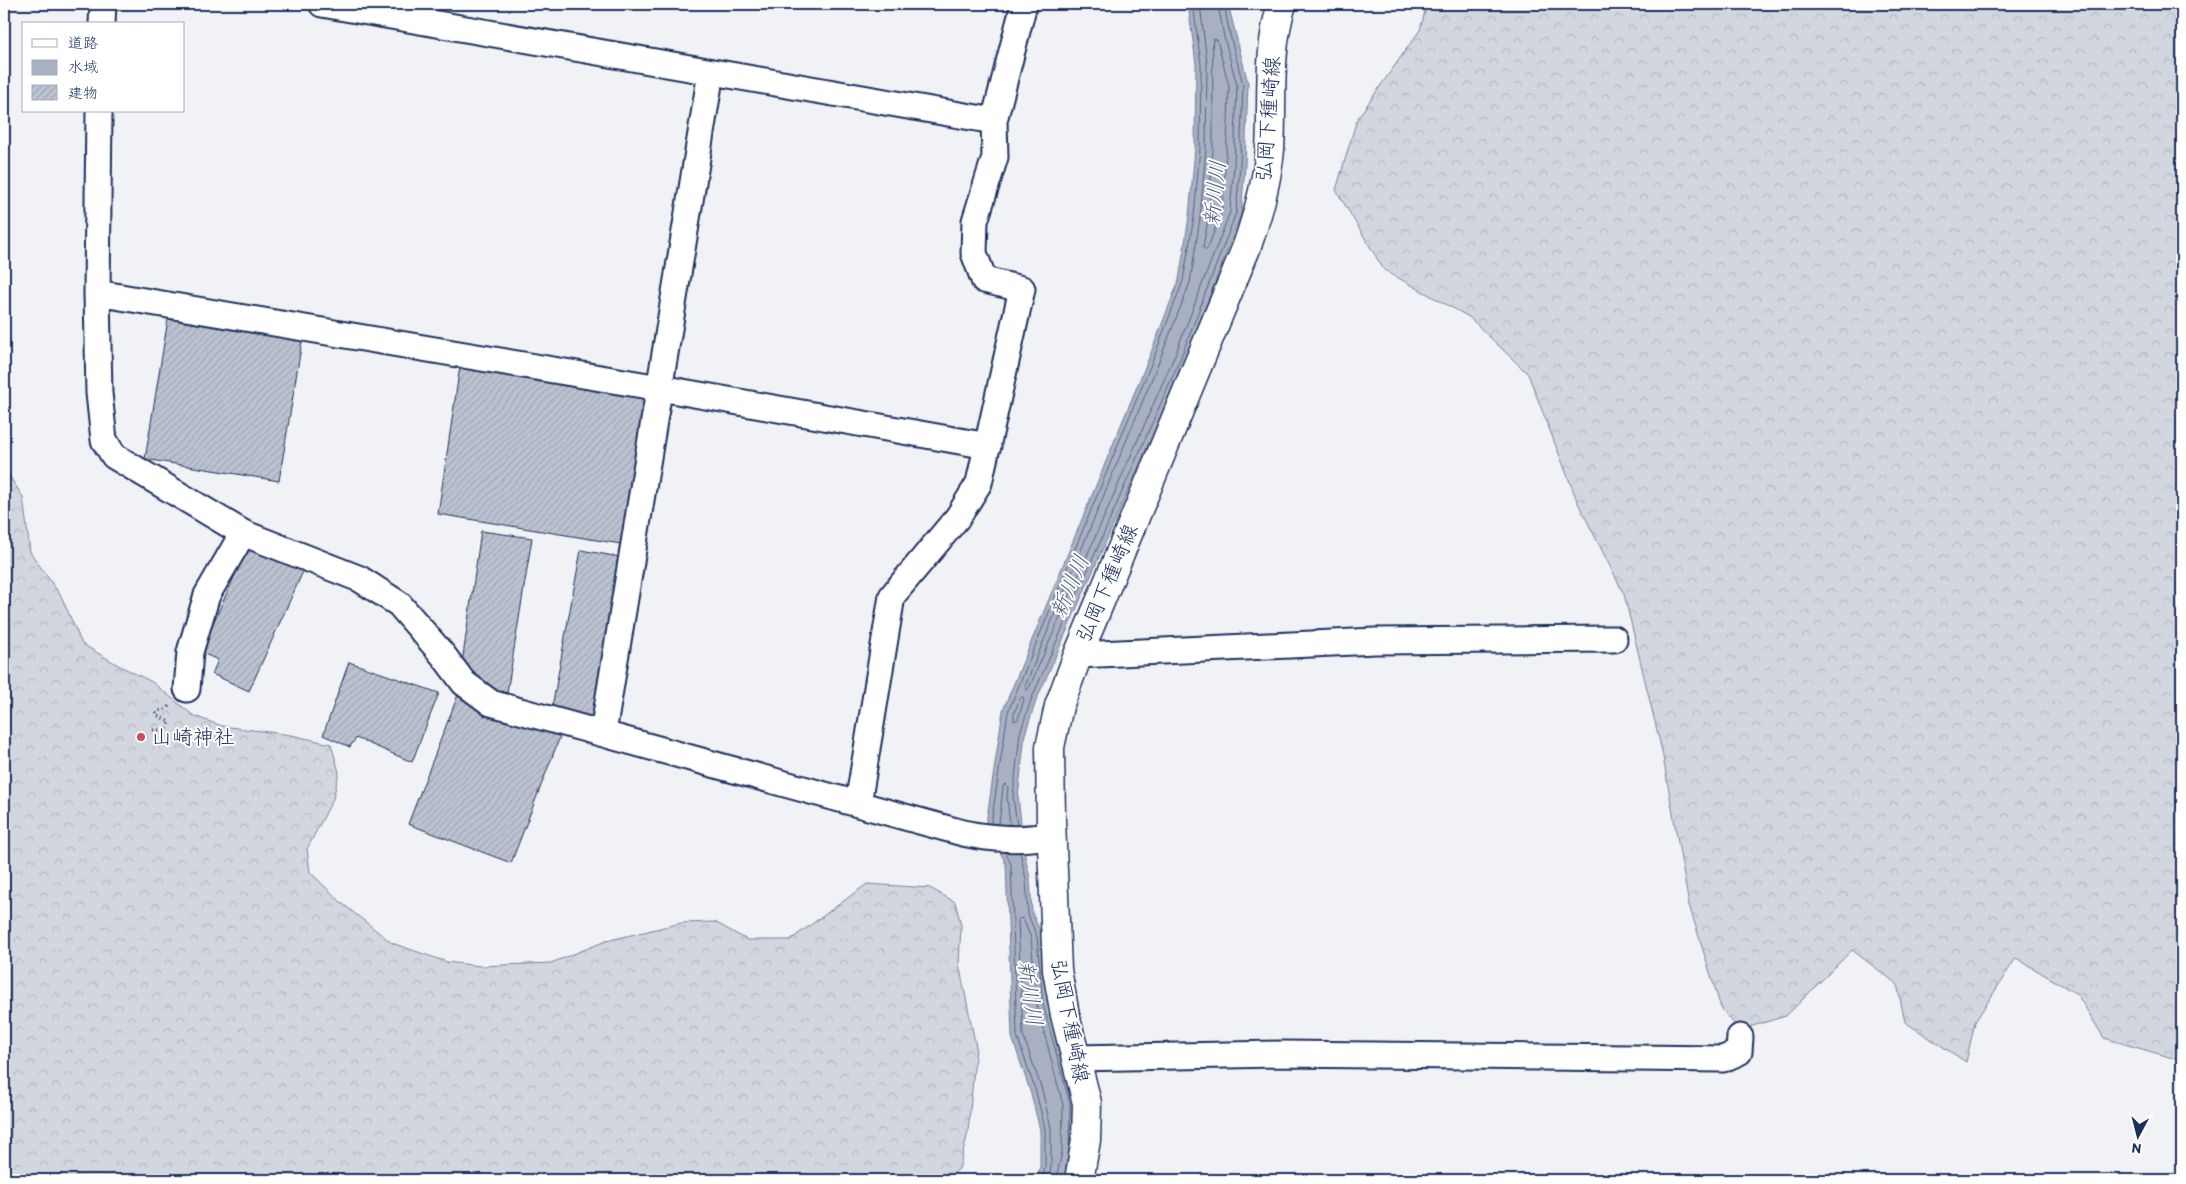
<svg xmlns="http://www.w3.org/2000/svg" width="2186" height="1184" viewBox="0 0 2186 1184" font-family="Itim,'Klee One',sans-serif">
<style>
.forest{fill:url(#forest-crowns);stroke:#76829e}
.water{fill:#a8b0c2;stroke:#707c9a}
.lines{fill:none;stroke-linecap:round;stroke-linejoin:round}
.shore{stroke:#536386;stroke-width:1}
.building{fill:url(#building-hatch);stroke:#1b2f5e}
.minor-casing{stroke:#1b2f5e;stroke-width:29}
.major-casing{stroke:#1b2f5e;stroke-width:31}
.path{stroke:#1b2f5e;stroke-width:3;stroke-dasharray:1 4;stroke-linecap:butt}
.minor{stroke:#fff;stroke-width:25}
.major{stroke:#fff;stroke-width:28}
.poi-dot{fill:#d1495b;stroke:#fff;stroke-width:2}
.labels{text-anchor:middle;stroke-width:4;stroke-linejoin:round;paint-order:stroke}
.street-label{font-size:21px;fill:#1b2f5e;stroke:#fff}
.poi-label{font-size:21px;fill:#1b2f5e;stroke:#fff;text-anchor:start}
.water-label{font-size:22px;font-style:italic;fill:#4c5c81;stroke:#fff}
</style>
<defs>
<pattern id="forest-crowns" width="20" height="18" patternUnits="userSpaceOnUse" patternTransform="scale(1.25)"><rect width="20" height="18" fill="#d2d6df"/><path d="M2 6a3 3 0 1 1 6 0M12 15a3 3 0 1 1 6 0" fill="none" stroke="#b4b8c2"/></pattern>
<pattern id="building-hatch" width="6" height="6" patternUnits="userSpaceOnUse" patternTransform="scale(1.25)"><rect width="6" height="6" fill="#bcc2d0"/><path d="M-1 1l2-2M0 6l6-6M5 7l2-2" fill="none" stroke="#a1a7b5"/></pattern>
</defs>
<rect width="100%" height="100%" fill="#f1f2f5"/>
<filter id="ink" filterUnits="userSpaceOnUse"><feTurbulence type="fractalNoise" baseFrequency=".02" numOctaves="2"/><feDisplacementMap in="SourceGraphic" scale="10" xChannelSelector="R" yChannelSelector="G"/><feConvolveMatrix kernelMatrix="1 2 1 2 8 2 1 2 1" color-interpolation-filters="sRGB"/></filter>
<g filter="url(#ink)">
<path class="forest" d="M1427 4H2182V1058L2176 1059 2104 1038 2077 994 2016 958 1975 1022 1966 1062 1905 1022 1897 984 1852 950 1786 1016 1739 1030 1721 1008 1689 905 1662 751 1624 594 1578 503 1528 374 1469 317 1384 270 1336 190 1357 119 1420 30Z
M4 468 23 497 30 552 61 596 82 644 120 666 152 682 194 716 222 726 291 735 331 744 339 772 333 799 307 849 310 872 343 904 392 943 447 962 480 966 551 963 606 941 681 923 715 922 747 940H790L867 884 930 888 955 902 961 925 959 964 976 1047 968 1132 959 1169 946 1180H4Z"/>
<path class="water" d="M1188 4H1228L1248 83 1245 166 1241 214 1186 359 1036 701 1025 734 1018 797 1025 856 1030 878 1032 913 1042 935 1048 1003 1075 1103V1124L1067 1180H1037L1040 1167V1130L1031 1094 1012 1037 1006 864 986 824 1003 710 1150 355 1179 280 1189 217 1195 148 1196 64Z"/>
<g class="lines">
<path class="shore" d="M1200 4 1207 63 1206 148 1200 218 1190 283 1160 359 1025 686 1027 690 1029 688 1175 355 1230 212 1234 165 1237 85 1224 37 1218 4
M1213 39 1217 40 1229 86 1228 126 1222 210 1208 248 1206 250 1203 247 1208 219 1213 149Z
M1023 697 1024 700 1018 719 1014 721V713L1020 699Z
M991 824 1008 712 1154 357 1183 281 1194 217 1200 148 1201 64 1193 4
M999 824 1003 787 1005 784 1008 787 1007 798 1010 825
M1017 825 1013 797 1020 733 1031 700 1181 357 1236 213 1240 166 1243 84 1230 35 1224 4
M1005 852 1011 864 1017 1036 1036 1092 1045 1129V1167L1042 1180
M1020 852 1026 879 1028 914 1037 937 1043 1004 1070 1104 1069 1152
M1049 1180 1051 1167V1128L1042 1090 1023 1035 1018 920 1020 918 1023 919 1031 938 1037 1005 1063 1105 1062 1152 1056 1180"/>
</g>
<path class="building" d="M168 319 302 341 279 481 145 459Z
M460 366 652 397 627 545 438 514Z
M481 531 532 538 506 699 474 680 462 663Z
M250 542 305 567 249 691 212 674 218 660 200 652Z
M581 550 625 558 596 721 551 713Z
M349 662 439 693 412 762 356 738 350 747 323 735Z
M458 695 561 734 511 863 408 824Z
M143 732 146 735 140 742 137 739Z"/>
<g class="lines">
<defs>
<path id="minor" d="M322 4 994 121
M102 24 103 4
M99 111 97 293 99 393 104 440 114 456 243 533 360 579 399 604 443 655 464 683 491 703 963 833C990 839 1024 841 1052 835
M97 293 660 388 988 446
M1078 655 1375 641 1614 639
M187 689 190 652 207 595 243 533
M603 733 711 72
M858 804 892 596 958 517 979 483 1022 289 984 280 974 253 975 221 995 157 994 121 1024 4
M1076 1058 1283 1054 1723 1059 1739 1052 1740 1037"/>
<path id="major" d="M1079 1180 1086 1140 1087 1103 1065 1015 1057 970 1051 821 1050 747 1059 706 1078 655 1247 246C1258 214 1267 183 1270 149 1273 100 1267 52 1282 4"/>
</defs>
<use href="#minor" class="minor-casing"/>
<use href="#major" class="major-casing"/>
<path class="path" d="M153 730H167L170 722 156 715 157 711 166 709 172 704"/>
<use href="#minor" class="minor"/>
<use href="#major" class="major"/>
</g>
</g>
<circle class="poi-dot" cx="141" cy="737" r="5"/>
<g class="labels">
<g class="street-label">
<text transform="translate(1268 119) rotate(-86)" y="7">弘岡下種崎線</text>
<text transform="translate(1107 583) rotate(-67)" y="7">弘岡下種崎線</text>
<text transform="translate(1070 1021) rotate(79)" y="7">弘岡下種崎線</text>
</g>
<g class="poi-label">
<text x="151" y="744">山崎神社</text>
</g>
<g class="water-label">
<text transform="translate(1214 193) rotate(-84)" y="8">新川川</text>
<text transform="translate(1069 586) rotate(-67)" y="8">新川川</text>
<text transform="translate(1031 993) rotate(82)" y="8">新川川</text>
</g>
</g>
<rect width="2186" height="1184" fill="none" stroke="#fff" stroke-width="20"/>
<rect x="10" y="10" width="2166" height="1164" fill="none" stroke="#1b2f5e" stroke-width="2" filter="url(#ink)"/>
<rect x="22" y="22" width="162" height="90" fill="#ffffff" stroke="#a4acbf"/>
<rect x="32" y="39" width="25" height="8" fill="#ffffff" stroke="#a4acbf"/>
<text x="68" y="48" font-size="15" fill="#1b2f5e">道路</text>
<rect x="32" y="60" width="25" height="15" fill="#a8b0c2" stroke="#a4acbf"/>
<text x="68" y="72" font-size="15" fill="#1b2f5e">水域</text>
<rect x="32" y="85" width="25" height="15" fill="url(#building-hatch)" stroke="#a4acbf"/>
<text x="68" y="98" font-size="15" fill="#1b2f5e">建物</text>
<g transform="translate(2138 1136) rotate(187)" stroke="#ffffff" stroke-width="4" paint-order="stroke">
<path d="M0-4L9 19L0 12L-9 19Z" fill="#1b2f5e"/>
<text y="-8" font-size="14" font-weight="bold" text-anchor="middle" fill="#1b2f5e">N</text>
</g>
</svg>
